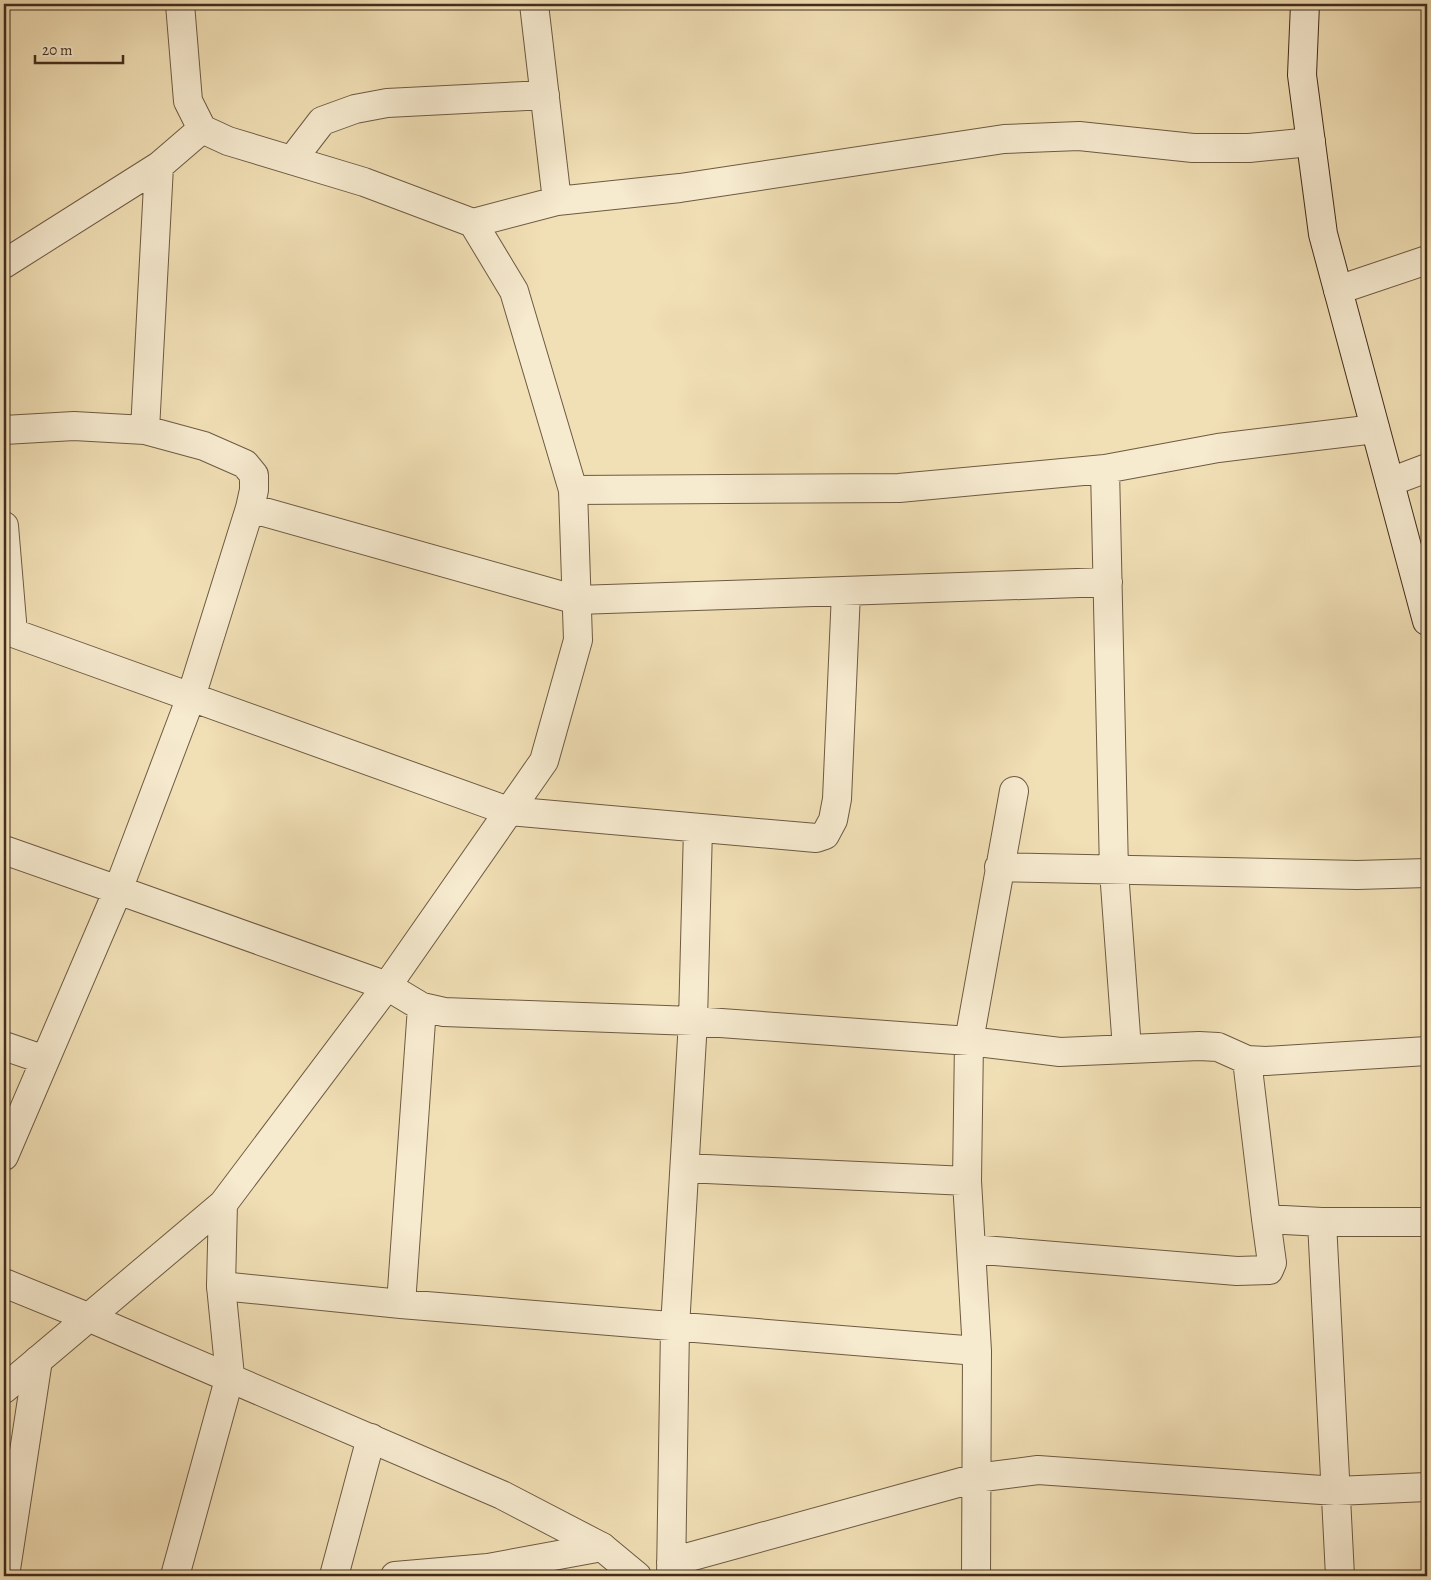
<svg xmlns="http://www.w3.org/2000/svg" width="1431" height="1580" viewBox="0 0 1431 1580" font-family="Alegreya,serif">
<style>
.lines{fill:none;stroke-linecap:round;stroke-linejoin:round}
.minor-casing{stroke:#6e5a42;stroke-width:30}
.tertiary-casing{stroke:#6e5a42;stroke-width:30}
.secondary-casing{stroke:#432d1c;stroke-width:30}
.minor{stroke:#f6eacf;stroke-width:28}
.tertiary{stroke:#f6eacf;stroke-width:28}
.secondary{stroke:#f6eacf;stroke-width:28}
</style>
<rect width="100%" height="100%" fill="#f1dfb5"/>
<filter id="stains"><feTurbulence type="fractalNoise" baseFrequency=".004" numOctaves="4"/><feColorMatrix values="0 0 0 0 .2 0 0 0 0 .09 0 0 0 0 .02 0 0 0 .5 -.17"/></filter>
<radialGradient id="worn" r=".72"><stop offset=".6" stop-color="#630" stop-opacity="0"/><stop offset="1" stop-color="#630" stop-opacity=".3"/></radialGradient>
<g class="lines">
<defs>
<path id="minor" d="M534 4 557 201
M292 160 322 121 355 109 387 103 545 95
M473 223 557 201 680 188 1004 139 1079 136 1193 148H1249L1311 142
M4 264 159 166 202 129
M4 430 74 426 145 430 204 446 245 464 254 475V490L250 508 191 697 118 890 4 850
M145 430 159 166
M1105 469 1114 871 1127 1049
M1390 482 1427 468
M573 490 899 488 1105 469 1218 448 1375 429
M250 508 577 600 1108 582
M4 526 13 633
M4 632 13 633 508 811 816 838 825 835 833 820 837 799 846 592
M999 867 1357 875 1427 873
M4 1046 45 1060
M1247 1060 1266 1219 1322 1222H1427
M4 1156 118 890 387 986 422 1007 444 1012 693 1021 969 1041 1060 1052 1199 1046 1218 1047 1247 1060 1266 1061 1427 1051
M685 1168 967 1181
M1322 1222 1340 1576
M971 1249 1237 1271 1269 1270 1272 1263 1266 1219
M4 1283 90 1318
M221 1286 401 1304 977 1351
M401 1304 422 1007
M671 1562 976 1478 1038 1470 1336 1491 1427 1487
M5 1576 38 1360
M175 1576 230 1376
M334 1576 371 1438
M395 1576 488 1568 602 1547
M671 1576 675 1327 693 1021 698 828
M976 1576 977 1351 967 1181 969 1041 1014 791"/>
<path id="tertiary" d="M1338 290 1427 260
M223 1204 221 1286 230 1376
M90 1318 502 1495 602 1547 637 1576
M4 1389 223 1204 387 986 544 761 578 640 573 490 514 291 473 223 364 182 228 141 202 129 188 101 180 4"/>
<path id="secondary" d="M1305 4 1302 75 1323 234 1427 621"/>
</defs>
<use href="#minor" class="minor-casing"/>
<use href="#tertiary" class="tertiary-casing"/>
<use href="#secondary" class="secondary-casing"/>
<use href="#minor" class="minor"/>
<use href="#tertiary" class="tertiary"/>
<use href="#secondary" class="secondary"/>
</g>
<rect width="1431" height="1580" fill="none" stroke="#f1dfb5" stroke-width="20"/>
<rect x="5" y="5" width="1421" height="1570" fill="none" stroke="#432d1c" stroke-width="2.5"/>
<rect x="10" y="10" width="1411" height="1560" fill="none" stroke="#432d1c"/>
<path d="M35 55v8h88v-8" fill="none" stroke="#432d1c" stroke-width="2.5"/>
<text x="42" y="55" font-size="15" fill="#432d1c" stroke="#f6eacf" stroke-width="4" paint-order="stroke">20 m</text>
<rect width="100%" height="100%" filter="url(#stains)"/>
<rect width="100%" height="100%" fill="url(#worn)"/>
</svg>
